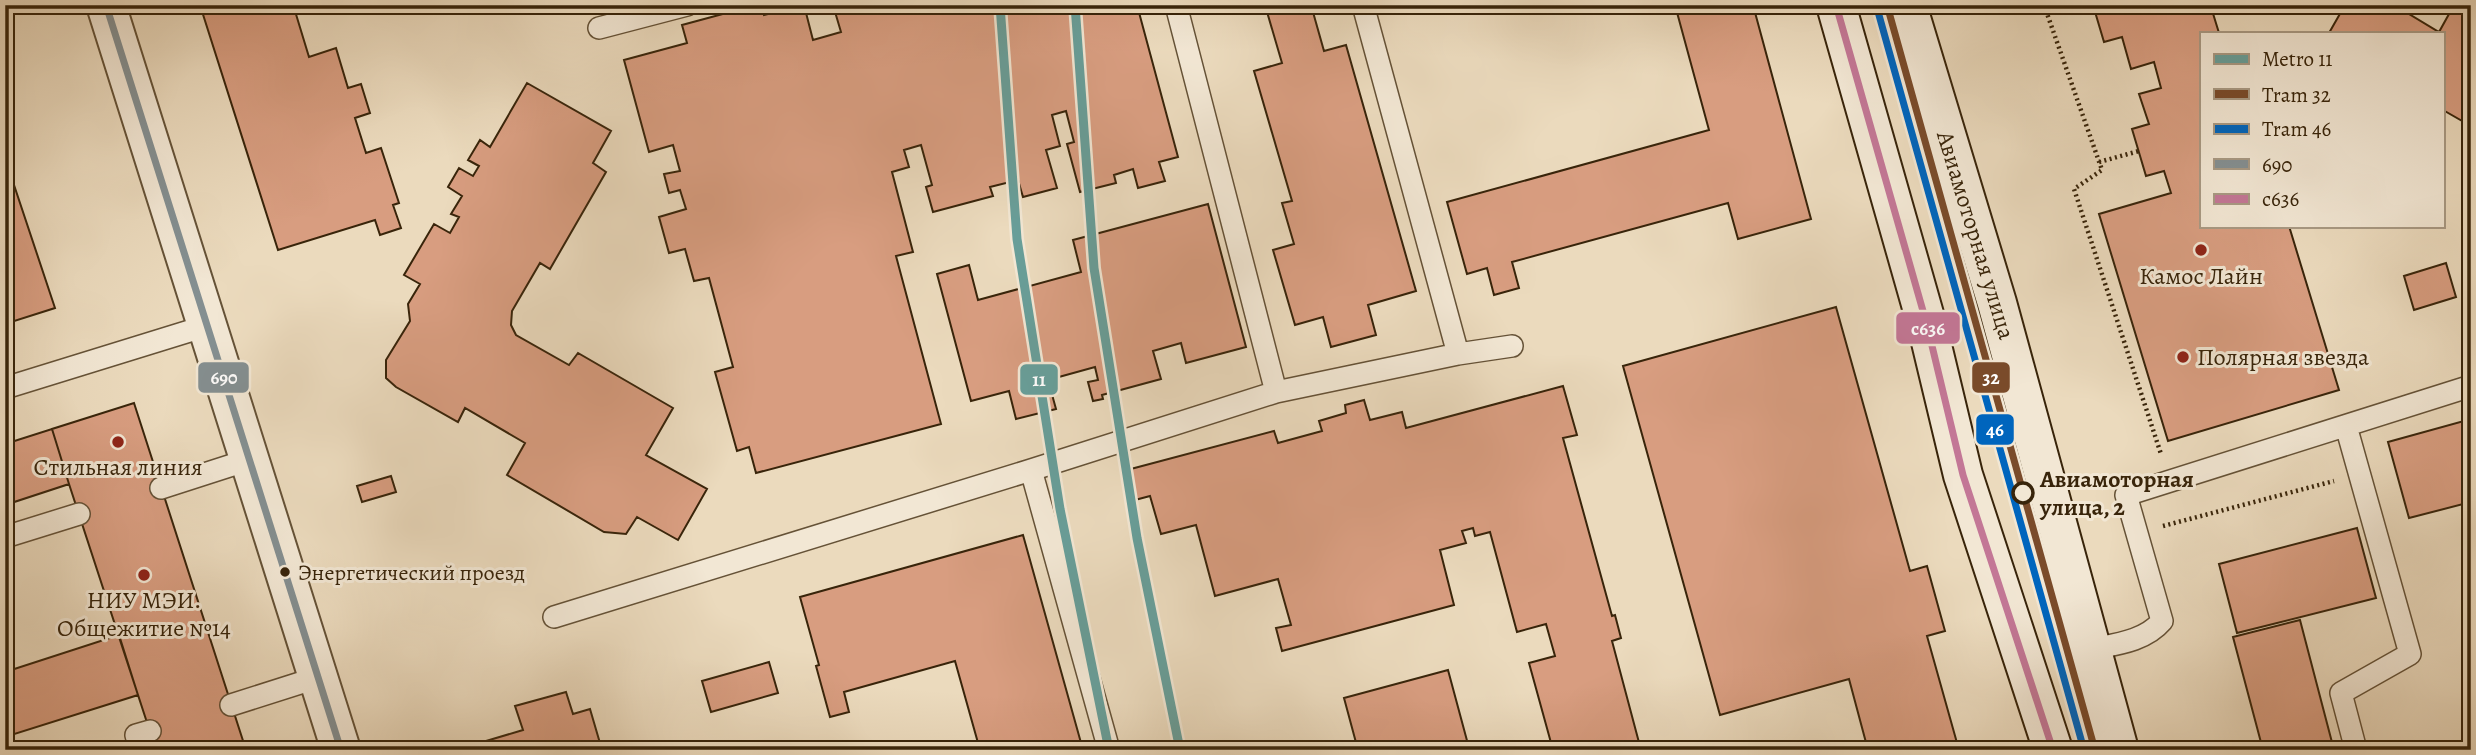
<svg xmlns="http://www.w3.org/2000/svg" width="2476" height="755" viewBox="0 0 2476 755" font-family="Alegreya,serif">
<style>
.building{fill:#d89d80;stroke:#38240a;stroke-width:2}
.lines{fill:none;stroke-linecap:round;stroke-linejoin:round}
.service-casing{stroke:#655237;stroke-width:24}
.minor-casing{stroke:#655237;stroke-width:42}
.secondary-casing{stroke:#38240a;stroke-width:42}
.path{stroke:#38240a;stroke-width:4.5;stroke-dasharray:2 3.5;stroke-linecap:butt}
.service{stroke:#f2e7d4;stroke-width:21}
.minor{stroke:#f2e7d4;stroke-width:38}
.secondary{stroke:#f2e7d4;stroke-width:38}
.bus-1-casing{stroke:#f2e7d4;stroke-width:12}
.bus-2-casing{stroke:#f2e7d4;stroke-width:12}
.bus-1{stroke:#848f91;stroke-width:7}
.bus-2{stroke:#c37796;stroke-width:7}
.tram-1-casing{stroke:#f2e7d4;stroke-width:12}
.tram-2-casing{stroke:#f2e7d4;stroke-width:12}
.tram-1{stroke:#7a4b2a;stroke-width:7}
.tram-2{stroke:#0065bd;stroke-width:7}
.metro-1-casing{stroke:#f2e7d4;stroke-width:14}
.metro-1{stroke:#689e99;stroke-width:9}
.poi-dot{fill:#8f2418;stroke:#f2e7d4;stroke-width:2.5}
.stop-dot{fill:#f2e7d4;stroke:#38240a;stroke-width:3.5}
.bus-dot{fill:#38240a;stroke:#f2e7d4;stroke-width:2.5}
.labels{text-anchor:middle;stroke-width:6;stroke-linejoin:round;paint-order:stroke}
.bus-label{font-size:22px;fill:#38240a;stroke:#f2e7d4;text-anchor:start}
.street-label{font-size:24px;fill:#38240a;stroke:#f2e7d4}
.poi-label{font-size:24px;fill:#38240a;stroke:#f2e7d4}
.stop-label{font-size:24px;font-weight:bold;fill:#38240a;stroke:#f2e7d4;text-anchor:start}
.line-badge{stroke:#f2e7d4;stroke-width:2.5}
.badge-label{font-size:19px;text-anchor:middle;font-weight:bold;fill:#fff}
</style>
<rect width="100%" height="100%" fill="#ebdabd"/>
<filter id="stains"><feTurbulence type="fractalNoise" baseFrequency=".00286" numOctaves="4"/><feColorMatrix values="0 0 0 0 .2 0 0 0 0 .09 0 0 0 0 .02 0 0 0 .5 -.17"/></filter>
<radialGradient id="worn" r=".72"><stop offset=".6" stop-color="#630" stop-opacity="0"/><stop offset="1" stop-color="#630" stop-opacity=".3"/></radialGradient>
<path class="building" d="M200 5H314L295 11 309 57 336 48 348 88 361 84 370 113 355 118 366 153 381 148 399 203 393 205 401 228 380 235 375 220 278 250Z
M756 5H762L764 15 804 5 813 40 841 32 833 5H1137L1178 157 1159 162 1165 181 1138 188 1133 169 1114 175 1116 183 1080 192 1067 144 1074 142 1066 111 1052 115 1060 146 1046 150 1057 188 1023 197 1018 180 990 187 993 196 933 212 926 187 932 185 921 145 904 150 909 167 892 172 913 252 896 256 941 424 756 473 749 447 737 451 715 372 733 367 709 278 694 281 685 249 669 253 659 217 686 209 680 190 669 193 664 174 680 171 673 145 649 152 624 60 687 43 682 25Z
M1265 5H1311L1324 51 1346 45 1416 291 1368 305 1376 335 1331 347 1323 317 1295 325 1273 250 1294 244 1282 203 1292 201 1254 71 1282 63Z
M1675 5H1753L1811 219 1738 239 1728 203 1512 262 1519 288 1494 295 1487 268 1467 274 1447 202 1709 130Z
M2093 5H2196L2198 11 2211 7 2219 33H2201V226H2289L2339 390 2168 441 2099 214 2171 193 2164 171 2146 176 2132 129 2149 124 2139 94 2161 88 2154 62 2131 69 2122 37 2104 42Z
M2345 5H2394L2439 32 2454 5H2471V126L2443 110V33H2329Z
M527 83 611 131 593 163 606 172 550 269 540 263 512 311 511 325 516 335 569 365 578 353 673 408 646 455 707 489 678 540 637 517 626 534 604 532 507 475 525 443 465 408 458 422 396 387 386 378V360L410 321 408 304 420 284 404 275 434 224 450 233 459 217 451 214 462 196 448 187 459 168 473 176 479 166 468 160 480 140 490 147Z
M5 158 55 308 5 324Z
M1208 204 1246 347 1186 363 1181 343 1153 351 1161 379 1102 395 1103 399 1093 401 1088 382 1098 380 1095 367 1048 380 1056 409 1016 419 1009 391 971 401 937 274 969 265 978 300 1081 272 1073 240Z
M2446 263 2456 297 2414 310 2404 276Z
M1836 307 1910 571 1927 566 1945 631 1927 636 1959 750H1868L1849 679 1720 715 1623 366Z
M1563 386 1577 435 1563 438 1612 616 1615 615 1621 638 1612 641 1641 750H1553L1529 663 1555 656 1546 624 1517 632 1490 532 1475 536 1473 528 1462 531 1466 543 1440 550 1454 605 1282 651 1276 628 1291 625 1278 579 1215 596 1196 525 1161 534 1150 496 1135 500 1127 470 1274 431 1278 443 1322 431 1319 421 1346 413 1345 405 1364 400 1370 420 1402 412 1406 428Z
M134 403 246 750H156L69 484 52 429Z
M2471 419V502L2409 518 2388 442Z
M52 429 69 484 5 505V444Z
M391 476 396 492 362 502 357 486Z
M2357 528 2376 598 2237 633 2219 564Z
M1023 535 1083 750H980L955 661 844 692 849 712 830 717 816 666 819 665 800 597Z
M2300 620 2334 750H2263L2233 637Z
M119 635 138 695 5 737V672Z
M769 662 778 693 711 712 702 681Z
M1448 670 1469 748 1358 750 1344 698Z
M566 692 573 714 590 709 602 750H463L462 748 523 730 515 706Z"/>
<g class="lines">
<defs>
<path id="service" d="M1176 5 1276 392
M1363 5 1458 354
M599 28 687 5
M5 388 209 325
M2346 426 2410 654 2341 693 2356 750
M1031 470 1109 750
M161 488 251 459
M5 537 79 514
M554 617 1031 470 1276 392 1458 354 1512 346
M2092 649C2117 644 2145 641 2162 621L2126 495 2471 386
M231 705 319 677
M140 750 136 735 150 731"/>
<path id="minor" d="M106 5 341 750"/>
<path id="secondary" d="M1836 5 1927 325 1963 475 2053 750
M1907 5 1997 303 2119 750"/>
</defs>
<use href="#service" class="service-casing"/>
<use href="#minor" class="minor-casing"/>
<use href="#secondary" class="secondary-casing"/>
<path class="path" d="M2044 5 2102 170 2074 189 2161 454
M2099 162 2139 151
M2163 526 2334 481"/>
<use href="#service" class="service"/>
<use href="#minor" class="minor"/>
<use href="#secondary" class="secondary"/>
<defs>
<path id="bus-1" d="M106 5 341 750"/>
<path id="bus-2" d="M1836 5 1927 325 1963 475 2053 750"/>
</defs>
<use href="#bus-1" class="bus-1-casing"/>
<use href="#bus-2" class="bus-2-casing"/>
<use href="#bus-1" class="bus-1"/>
<use href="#bus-2" class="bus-2"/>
<defs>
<path id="tram-1" d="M1887 5 2095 750"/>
<path id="tram-2" d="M1877 8 2084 750"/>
</defs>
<use href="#tram-1" class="tram-1-casing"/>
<use href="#tram-2" class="tram-2-casing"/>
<use href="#tram-1" class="tram-1"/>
<use href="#tram-2" class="tram-2"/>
<defs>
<path id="metro-1" d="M1000 5 1017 239 1060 509 1109 750
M1075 5 1094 268 1137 538 1180 750"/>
</defs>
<use href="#metro-1" class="metro-1-casing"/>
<use href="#metro-1" class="metro-1"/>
</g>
<g class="poi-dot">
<circle cx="2201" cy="250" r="7"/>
<circle cx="2183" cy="357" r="7"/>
<circle cx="118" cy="442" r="7"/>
<circle cx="144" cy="575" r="7"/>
</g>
<circle class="stop-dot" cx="2023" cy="493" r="10"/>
<circle class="bus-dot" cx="285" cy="572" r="6"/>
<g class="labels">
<g class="bus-label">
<text x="298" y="580">Энергетический проезд</text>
</g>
<g class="street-label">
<text transform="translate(1976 235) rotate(73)" y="8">Авиамоторная улица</text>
</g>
<g class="poi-label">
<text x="2201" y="284">Камос Лайн</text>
<text x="2197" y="365" text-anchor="start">Полярная звезда</text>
<text x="118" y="475">Стильная линия</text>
<text x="144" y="608">НИУ МЭИ.<tspan x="144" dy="28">Общежитие №14</tspan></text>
</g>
<g class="stop-label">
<text x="2040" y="487">Авиамоторная<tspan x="2040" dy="28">улица, 2</tspan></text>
</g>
</g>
<g class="line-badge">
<rect x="1895" y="311" width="66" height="34" rx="7" fill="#c37796"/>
<rect x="197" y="361" width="53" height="33" rx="7" fill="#848f91"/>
<rect x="1971" y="361" width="40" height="33" rx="7" fill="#7a4b2a"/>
<rect x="1019" y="363" width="40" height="33" rx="7" fill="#689e99"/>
<rect x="1975" y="413" width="40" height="33" rx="7" fill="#0065bd"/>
</g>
<g class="badge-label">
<text x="1928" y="335">с636</text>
<text x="224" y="384">690</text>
<text x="1991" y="384">32</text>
<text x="1039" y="386">11</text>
<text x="1995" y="436">46</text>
</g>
<rect width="2476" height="755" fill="none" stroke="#ebdabd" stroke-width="28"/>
<rect x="7" y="7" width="2462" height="741" fill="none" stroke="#38240a" stroke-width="3.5"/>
<rect x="14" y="14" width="2448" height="727" fill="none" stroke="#38240a" stroke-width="2"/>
<rect x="2200" y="32" width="245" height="196" fill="#f2e7d4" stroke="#a89983" stroke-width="2"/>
<rect x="2214" y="54" width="35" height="10" fill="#689e99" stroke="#a89983" stroke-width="2"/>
<text x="2262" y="66" font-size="21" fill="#38240a">Metro 11</text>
<rect x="2214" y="89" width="35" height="10" fill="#7a4b2a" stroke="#a89983" stroke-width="2"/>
<text x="2262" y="102" font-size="21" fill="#38240a">Tram 32</text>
<rect x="2214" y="124" width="35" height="10" fill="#0065bd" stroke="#a89983" stroke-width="2"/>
<text x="2262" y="136" font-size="21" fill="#38240a">Tram 46</text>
<rect x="2214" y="159" width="35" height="10" fill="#848f91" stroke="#a89983" stroke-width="2"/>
<text x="2262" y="172" font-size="21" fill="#38240a">690</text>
<rect x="2214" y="194" width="35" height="10" fill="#c37796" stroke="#a89983" stroke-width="2"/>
<text x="2262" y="206" font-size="21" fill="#38240a">с636</text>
<rect width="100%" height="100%" filter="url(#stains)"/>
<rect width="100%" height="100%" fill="url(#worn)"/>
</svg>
